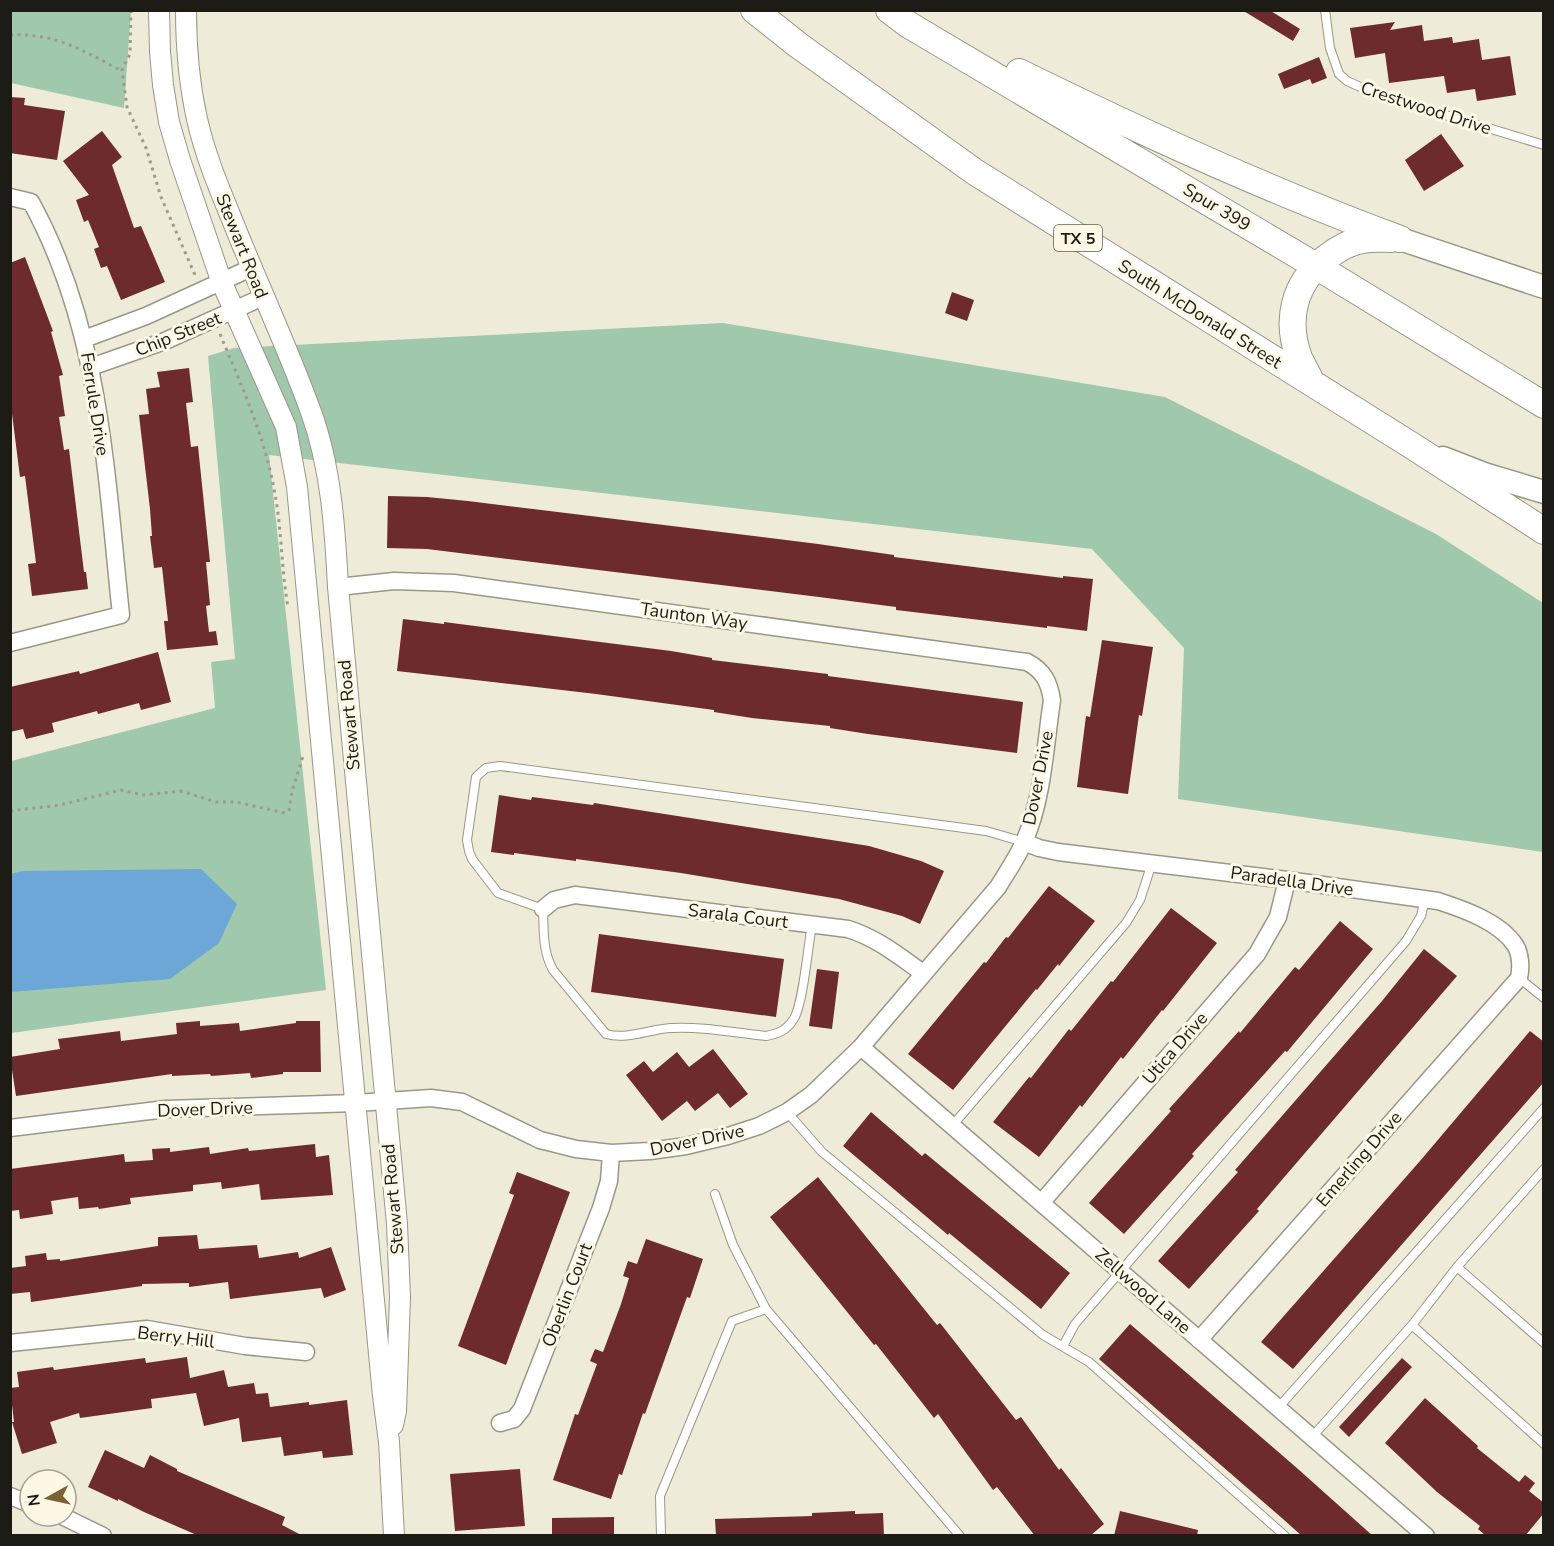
<svg xmlns="http://www.w3.org/2000/svg" width="1554" height="1546" viewBox="0 0 1554 1546" font-family="'Nunito Sans',sans-serif">
<style>
.green{fill:#a0c8ac}
.water{fill:#6da7d8}
.building{fill:#6d2b2d}
.lines{fill:none;stroke-linecap:round;stroke-linejoin:round}
.service-casing{stroke:#9b9786;stroke-width:10}
.minor-casing{stroke:#9b9786;stroke-width:19}
.tertiary-casing{stroke:#9b9786;stroke-width:22}
.secondary-casing{stroke:#9b9786;stroke-width:25}
.primary-casing{stroke:#9b9786;stroke-width:28}
.path{stroke:#9e9b8d;stroke-width:3;stroke-dasharray:3 4.5;stroke-linecap:butt}
.service{stroke:#fff;stroke-width:8}
.minor{stroke:#fff;stroke-width:16}
.tertiary{stroke:#fff;stroke-width:20}
.secondary{stroke:#fff;stroke-width:22}
.primary{stroke:#fff;stroke-width:26}
.labels{text-anchor:middle;stroke-width:6;stroke-linejoin:round;paint-order:stroke}
.shield{fill:#fdf8e6;stroke:#605d54;stroke-width:1.5}
.shield-label{font-size:16px;font-weight:bold;fill:#1d1b15}
.street-label{font-size:18px;fill:#1d1b15;stroke:#fdf8e6}
</style>
<rect width="100%" height="100%" fill="#efebd9"/>
<path class="green" d="M11 10 131 11 124 108 11 83Z
M723 323 1165 397 1436 534 1543 603V852L1178 799 1184 648 1092 549 269 455 326 990 11 1033V761L215 708 211 662 235 659 208 356 234 348Z"/>
<path class="water" d="M201 869 237 904 219 943 170 979 11 992V874L22 871Z"/>
<path class="building" d="M1242 10H1269L1300 29 1293 41Z
M1395 22 1390 30 1422 25 1424 41 1452 37 1453 43 1479 39 1482 60 1510 56 1516 95 1477 101 1475 89 1447 93 1444 76 1389 83 1385 53 1355 58 1350 28Z
M1319 57 1327 78 1312 84 1310 79 1284 89 1278 74Z
M10 97 25 98 24 105 65 111 57 160 10 153Z
M102 131 122 157 112 165 134 228 141 226 165 282 121 300 107 266 101 268 94 249 99 247 88 220 84 222 76 200 89 195 63 161Z
M1441 134 1464 166 1424 191 1405 160Z
M25 257 53 331 51 332 63 375 59 376 65 416 59 417 64 450 69 449 84 572H86L88 589 32 596 28 564 36 563 25 476 20 477 10 398V263Z
M952 292 974 300 967 321 945 313Z
M189 368 193 402 186 403 191 447 198 446 210 562H206L210 605 206 606 209 632 216 631 218 645 167 650 164 621H168L162 567 154 568 150 536H152L150 509 139 415 149 414 146 389 160 387 157 372Z
M388 496 427 497 468 501 818 544 894 555V557L1063 578V576L1093 579 1087 631 1047 626V628L896 610V607L819 597 427 549 387 548Z
M403 619 444 624V622L671 651 712 658V660L828 674V676L1023 702 1017 753 868 734 830 728V726L752 718 714 712V710L596 694 397 671Z
M1102 640 1153 647 1142 716 1139 715 1128 794 1077 787 1086 716 1090 717Z
M158 652 171 702 141 710 139 703 98 714 97 711 52 723 54 732 26 739 23 729 10 732V687L79 671 80 674Z
M499 795 531 800 532 797 593 805 594 803 838 841 869 846 921 861 944 871 920 924 902 916 839 899 681 873 576 859V861L514 853V855L491 852Z
M1049 886 1095 921 1059 966 1058 964 1037 990 1036 989 953 1090 908 1054 984 962 986 963 1006 937 1008 938Z
M1171 908 1217 943 1163 1011 1162 1010 1123 1059 1121 1057 1082 1107 1080 1105 1039 1157 993 1122 1029 1077 1031 1078 1069 1029 1071 1031 1111 981 1113 982Z
M1340 921 1373 949 1287 1052 1285 1051 1192 1154 1194 1156 1124 1234 1089 1203 1171 1111 1169 1109 1239 1031 1240 1033 1295 967 1299 970Z
M599 934 784 959 776 1017 591 992Z
M1424 949 1457 976 1257 1209 1259 1211 1189 1289 1158 1261 1238 1172 1235 1170 1382 1001Z
M817 969 839 972 832 1029 809 1026Z
M200 1021V1026L239 1023 240 1031 296 1023V1021H320L321 1072H283V1074L251 1078 250 1073 211 1076 210 1074 172 1076V1074L16 1096 10 1057 60 1049 58 1039 120 1031 121 1041 177 1034 176 1023Z
M1530 1031 1544 1042V1082L1293 1369 1261 1342 1420 1161Z
M713 1049 748 1094 730 1108 718 1093 695 1111 687 1101 662 1121 626 1075 644 1061 653 1072 677 1052 689 1067Z
M871 1112 922 1156 925 1153 1070 1273 1041 1309 949 1233 948 1235 843 1146Z
M315 1144 316 1157 329 1155 333 1195 261 1200 259 1184 222 1189 221 1182 193 1185V1191L130 1198 131 1204 99 1209 98 1207 79 1209 78 1197 51 1201 53 1214 20 1219 19 1210 10 1211V1169L124 1154 125 1162 153 1160 152 1149 170 1148V1152L209 1147 210 1154 248 1148 249 1151Z
M517 1172 570 1192 506 1365 458 1346 514 1195 509 1193Z
M818 1177 937 1325 940 1323 1016 1420 1021 1417 1059 1470 1061 1468 1104 1524 1090 1536H1035L997 1487 993 1490 938 1414 934 1418 876 1344 874 1345 770 1217Z
M197 1235 199 1249 257 1245 259 1258 298 1252 299 1258 331 1247 346 1290 324 1298 321 1288 230 1299 228 1282 189 1287V1283L142 1284V1286L31 1302 30 1292 10 1294V1268L26 1266 25 1256 46 1253 47 1260 60 1259V1261L158 1246V1237Z
M646 1239 703 1259 690 1298 687 1297 645 1414 643 1413 622 1475 619 1474 611 1499 553 1480 575 1414 578 1415 597 1364 590 1361 595 1349 603 1352 621 1304 629 1278 623 1276 628 1261 637 1264Z
M1130 1324 1298 1469 1373 1536H1302L1283 1519 1099 1359Z
M187 1357 190 1378 224 1370 228 1387 254 1383 256 1394 268 1393 270 1407 309 1402V1405L347 1400 353 1455 323 1458 322 1451 284 1456 281 1437 242 1442 239 1418 204 1426 196 1393 151 1399 152 1408 80 1418 79 1413 50 1422 57 1443 22 1454 12 1422H14L10 1388 19 1387 17 1372 53 1367 54 1370 145 1358 146 1363Z
M1402 1358 1412 1367 1349 1437 1339 1427Z
M1425 1398 1478 1446 1477 1448 1519 1482 1525 1475 1535 1483 1529 1491 1544 1503V1513L1525 1536H1486L1478 1529 1480 1526 1437 1492 1385 1443Z
M105 1450 144 1468 150 1455 177 1469V1471L285 1517 282 1525 303 1536H199L144 1512 118 1499V1501L88 1487Z
M520 1469 525 1526 455 1531 450 1474Z
M855 1511V1514L883 1513 884 1536H716L715 1519 812 1516V1513Z
M1120 1511 1198 1530 1197 1536H1114Z
M614 1517V1536H552V1518Z"/>
<g class="lines">
<defs>
<path id="service" d="M1325 10 1330 48 1339 74 1347 81 1376 94 1544 145
M812 925C808 945 803 1007 793 1020 786 1031 777 1034 766 1036 735 1033 702 1026 671 1028 650 1029 627 1040 606 1034L553 970C542 950 544 930 543 909L498 893 472 859 469 851 467 840 476 777 486 768 500 766 986 831 1024 842
M1519 978 1544 998
M787 1112 822 1152 1043 1335 1089 1362 1285 1536
M952 1126 1126 923 1140 900 1152 863
M715 1194 733 1245 766 1309 960 1536
M1457 1267 1544 1343
M1412 1325 1544 1444
M1063 1346 1075 1324 1406 941 1421 916 1425 899
M1278 1408 1544 1108
M1312 1437 1412 1325 1457 1267 1544 1169
M661 1536 660 1496 732 1321 766 1309"/>
<path id="minor" d="M10 197 31 202C101 329 106 475 121 615L10 643
M84 339 146 316 251 268
M91 367 165 341 263 297
M1024 842 1039 848 1058 852 1287 880 1438 901C1463 909 1500 922 1515 945 1521 954 1521 968 1519 978L1199 1340
M543 909 554 900 575 895 848 929C877 938 899 956 923 973
M861 1047 1426 1536
M10 1128 166 1109 356 1103 431 1098 462 1102 540 1140 576 1149 611 1153 650 1151 686 1146 728 1136 759 1126 787 1112 811 1095 861 1047 998 887C1007 872 1017 858 1024 842 1043 799 1045 747 1052 700 1049 682 1044 671 1027 662L454 583 394 581 338 587
M1041 1203 1257 954 1278 917 1287 880
M10 1343 147 1329 245 1346 306 1352
M500 1423 514 1419 522 1409 601 1208 609 1181 611 1153
M10 1496 30 1504
M62 1516 103 1536"/>
<path id="tertiary" d="M159 10 160 52 163 85 169 122 180 160 222 283 286 427 297 487 383 1396 389 1442 394 1536
M186 10C186 47 189 83 197 119 205 155 219 188 233 222 258 285 288 348 311 412 331 467 335 528 338 587L397 1224 400 1297 396 1411 393 1425"/>
<path id="secondary" d="M1400 239 1544 287
M1443 458 1484 474 1544 492"/>
<path id="primary" d="M754 10 798 45 975 172 1414 447 1544 531
M889 10 909 25 1316 266 1544 405
M1019 72C1143 133 1270 191 1400 239
M1312 383C1308 375 1303 366 1299 358 1285 319 1294 283 1326 258 1337 249 1349 242 1363 240 1372 238 1382 239 1391 239"/>
</defs>
<use href="#service" class="service-casing"/>
<use href="#minor" class="minor-casing"/>
<use href="#tertiary" class="tertiary-casing"/>
<use href="#secondary" class="secondary-casing"/>
<use href="#primary" class="primary-casing"/>
<path class="path" d="M131 10 130 54 122 70 127 107 146 148 161 197 195 275
M10 35C53 33 81 49 116 68L122 70
M220 334C241 385 264 434 274 489 282 528 281 568 288 607
M10 811 60 805 121 790 144 795 181 791 216 802H236L285 813 289 810 293 788 303 756"/>
<use href="#service" class="service"/>
<use href="#minor" class="minor"/>
<use href="#tertiary" class="tertiary"/>
<use href="#secondary" class="secondary"/>
<use href="#primary" class="primary"/>
</g>
<g class="labels">
<rect class="shield" x="1054" y="225" width="48" height="26" rx="4.5"/>
<g class="shield-label">
<text x="1078" y="244">TX 5</text>
</g>
<g class="street-label">
<text transform="translate(1426 108) rotate(18)" y="6">Crestwood Drive</text>
<text transform="translate(1217 207) rotate(31)" y="6">Spur 399</text>
<text transform="translate(242 246) rotate(68)" y="6">Stewart Road</text>
<text transform="translate(1200 314) rotate(32)" y="6">South McDonald Street</text>
<text transform="translate(178 334) rotate(-22)" y="6">Chip Street</text>
<text transform="translate(95 404) rotate(81)" y="6">Ferrule Drive</text>
<text transform="translate(694 616) rotate(8)" y="6">Taunton Way</text>
<text transform="translate(349 715) rotate(-95)" y="6">Stewart Road</text>
<text transform="translate(1038 778) rotate(-79)" y="6">Dover Drive</text>
<text transform="translate(1292 881) rotate(8)" y="6">Paradella Drive</text>
<text transform="translate(738 916) rotate(7)" y="6">Sarala Court</text>
<text transform="translate(1175 1048) rotate(-49)" y="6">Utica Drive</text>
<text transform="translate(205 1109) rotate(-2)" y="6">Dover Drive</text>
<text transform="translate(697 1140) rotate(-12)" y="6">Dover Drive</text>
<text transform="translate(1359 1159) rotate(-49)" y="6">Emerling Drive</text>
<text transform="translate(393 1199) rotate(-95)" y="6">Stewart Road</text>
<text transform="translate(1143 1291) rotate(41)" y="6">Zellwood Lane</text>
<text transform="translate(567 1295) rotate(-69)" y="6">Oberlin Court</text>
<text transform="translate(176 1337) rotate(7)" y="6">Berry Hill</text>
</g>
</g>
<rect width="1554" height="1546" fill="none" stroke="#1d1b15" stroke-width="24"/>
<g transform="translate(48 1498) rotate(262)"><circle r="28" fill="#fdf8e6" stroke="#a3a092" stroke-width="1.5"/>
<path d="M0-4.5L10 22L0 15L-10 22Z" fill="#7b6233"/>
<text y="-9" font-size="16" font-weight="bold" text-anchor="middle" fill="#1d1b15">N</text>
</g>
</svg>
